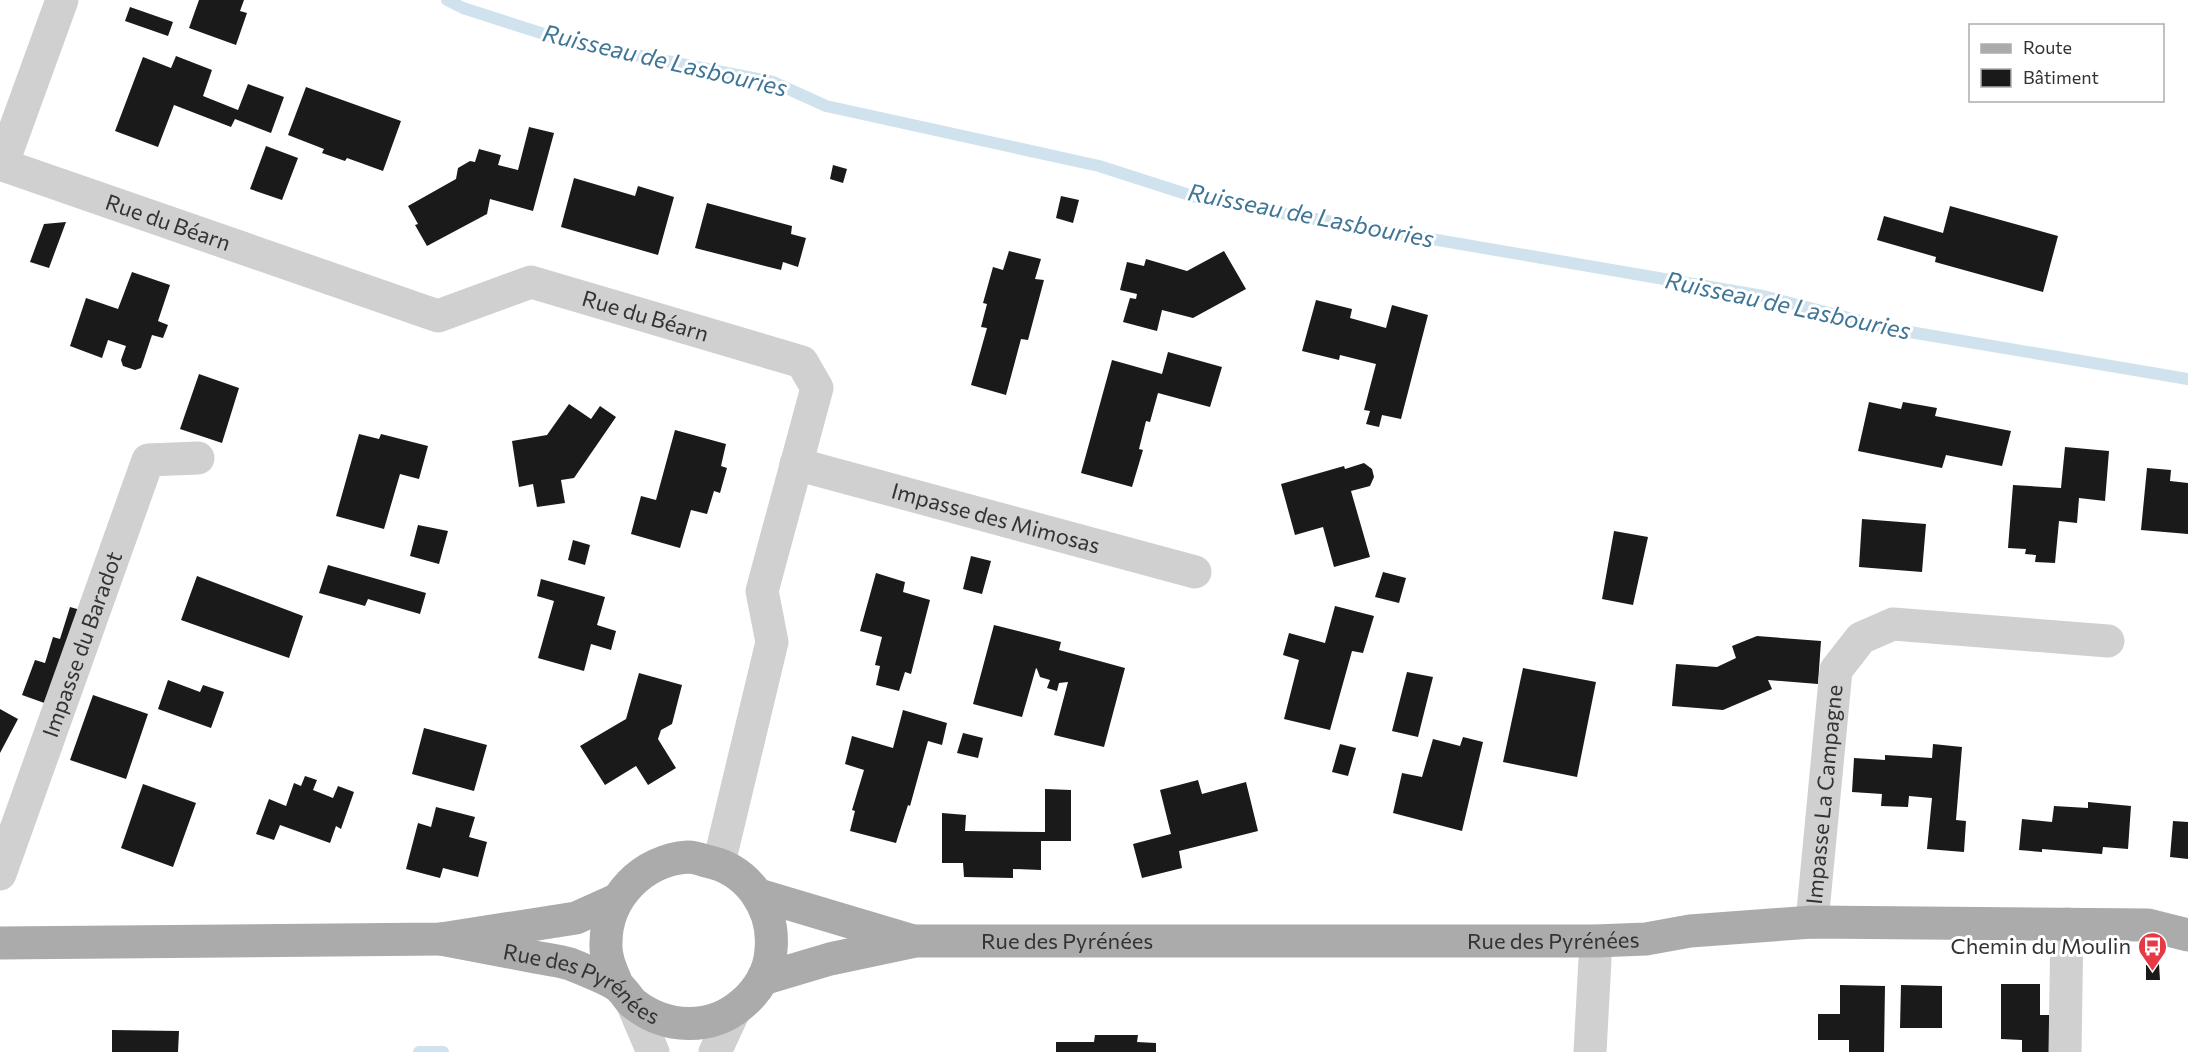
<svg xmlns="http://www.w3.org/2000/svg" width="2188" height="1052" viewBox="0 0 2188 1052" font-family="Commissioner,sans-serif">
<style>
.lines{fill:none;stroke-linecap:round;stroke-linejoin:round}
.stream{stroke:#cfe2ee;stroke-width:12}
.building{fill:#1a1a1a}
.minor{stroke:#d0d0d0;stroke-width:33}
.major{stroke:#ababab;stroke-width:33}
.labels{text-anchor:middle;stroke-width:6;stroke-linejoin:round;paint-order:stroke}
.street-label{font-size:22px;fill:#333;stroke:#fff}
.poi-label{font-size:22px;fill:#333;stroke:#fff;text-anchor:end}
.water-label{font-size:24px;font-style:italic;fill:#3f7597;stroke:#fff}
</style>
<rect width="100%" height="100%" fill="#fff"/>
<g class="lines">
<path class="stream" d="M447 0 463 8 569 42 773 82 826 106 1099 166 1205 200 1763 296 1892 329 2188 379
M419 1052H443"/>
</g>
<path class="building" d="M199 0H244L240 11 247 13 236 45 189 28Z
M130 7 173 22 168 36 125 21Z
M176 56 212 70 203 96 238 110 248 84 284 97 271 133 235 119 231 127 174 105 158 147 115 131 143 57 171 68Z
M306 87 401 121 383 171 347 158 345 161 322 153 324 149 288 135Z
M529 127 554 133 533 211 490 199 487 214 427 246 415 225 418 224 408 206 456 179 458 168 470 161 475 162 479 149 501 155 498 165 518 170Z
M266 146 298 158 282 200 250 189Z
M833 165 847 169 843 183 830 179Z
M574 178 635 196 638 186 674 197 658 255 561 227Z
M1061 196 1079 200 1073 223 1056 218Z
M707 203 792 226 791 234 806 238 798 267 783 262 781 270 695 248Z
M1950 206 2058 236 2043 292 1935 262 1936 257 1877 240 1884 216 1943 233Z
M66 222 49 268 30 262 44 224Z
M1009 251 1041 259 1035 279 1044 280 1028 340 1021 339 1006 395 971 385 987 328 981 327 987 304 983 303 993 267 1003 270Z
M1224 251 1246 289 1193 318 1162 310 1157 331 1123 322 1130 298 1136 299 1137 294 1120 290 1127 262 1144 266 1146 259 1187 271Z
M132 272 170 285 158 321 168 325 163 338 152 335 141 368 135 370 123 366 121 360 126 346 108 340 102 358 70 346 86 298 118 309Z
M1316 300 1352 309 1350 318 1386 328 1392 305 1428 315 1401 419 1382 415 1379 427 1366 424 1370 411 1364 410 1376 364 1340 355 1339 360 1302 351Z
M1168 352 1222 367 1210 407 1158 393 1150 422 1146 421 1139 449 1143 450 1132 487 1081 473 1112 360 1162 374Z
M199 374 239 388 222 443 180 429Z
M1869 402 1901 409 1903 402 1937 408 1935 416 2011 431 2002 466 1946 455 1942 468 1858 451Z
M569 404 591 419 600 406 616 417 574 478 561 480 565 503 537 507 533 484 519 487 512 441 547 435Z
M675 430 726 444 721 466 727 468 720 493 714 491 707 514 691 510 680 548 631 534 641 496 656 500Z
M359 434 379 439 381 434 428 446 419 479 400 474 384 529 336 516Z
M2065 447 2109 451 2105 501 2079 498 2077 523 2059 521 2055 563 2035 562 2036 555 2025 554 2026 549 2008 548 2013 485 2061 488Z
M1364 463 1372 469 1374 477 1370 486 1351 491 1370 557 1334 567 1323 527 1295 535 1281 484 1344 466 1345 469Z
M2147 468 2171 470 2170 481 2188 483V534L2141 530Z
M1862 519 1926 524 1922 572 1859 567Z
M418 525 448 531 439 564 410 556Z
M1614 531 1648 537 1633 605 1602 599Z
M573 540 590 545 585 565 568 560Z
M971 556 991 561 982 594 963 589Z
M328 565 426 593 420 614 368 599 365 606 319 593Z
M1383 572 1406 578 1399 603 1375 597Z
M876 573 905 582 903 592 930 600 911 674 905 672 899 691 876 685 880 666 875 665 882 637 860 631Z
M197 576 303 616 289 658 181 620Z
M541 579 605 597 597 625 616 631 611 650 591 644 584 671 538 658 554 601 537 596Z
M1335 606 1374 616 1363 653 1352 651 1330 730 1284 719 1299 660 1283 655 1289 633 1325 643Z
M70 607 84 611 50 705 22 695 35 660 45 663 53 637 60 639Z
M994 625 1061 642 1059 650 1125 668 1104 747 1054 735 1068 682 1059 683 1057 691 1047 688 1050 680 1040 677 1037 669 1036 668 1022 717 973 704Z
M1757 636 1821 641 1818 684 1768 680 1772 689 1723 710 1672 706 1676 664 1717 667 1736 658 1732 646Z
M1523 668 1596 682 1577 777 1503 762Z
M1407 672 1433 677 1418 737 1392 731Z
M639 673 682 685 672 724 661 730 658 739 676 768 648 785 636 766 605 785 580 746 626 719Z
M168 680 200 692 203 685 224 692 211 728 158 709Z
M93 695 148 714 126 779 70 760Z
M0 709 18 719 0 753Z
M903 710 947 723 942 745 928 741 910 806 908 805 896 843 850 831 855 811 852 810 864 770 845 764 852 736 893 748Z
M424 728 487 745 474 791 412 774Z
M963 733 983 738 978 758 957 753Z
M1463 737 1483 742 1462 831 1393 813 1402 773 1422 777 1433 739 1460 746Z
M1340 744 1356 748 1348 776 1332 772Z
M1933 744 1962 747 1956 820 1966 821 1964 852 1927 849 1932 798 1909 796 1908 807 1881 806 1882 794 1852 792 1854 758 1885 760V755L1932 758Z
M305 776 317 780 313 790 333 798 338 786 354 792 341 829 336 826 330 843 280 825 274 840 256 834 269 799 286 806 294 783 301 786Z
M1198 780 1202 794 1246 782 1258 831 1179 851 1182 868 1142 878 1133 844 1171 834 1160 790Z
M143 784 196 803 173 867 121 848Z
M1045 789 1071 790V841H1041V870L1013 869V878L964 877 963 863H942V813L966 815 965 831 1045 832Z
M2088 802 2131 806 2128 849 2103 847 2102 854 2042 849V852L2019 850 2022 819 2052 822 2054 806 2088 808Z
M436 807 475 817 469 837 487 842 478 877 443 868 440 878 406 869 418 823 431 827Z
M2173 821 2188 822V859L2170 857Z
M2159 964 2160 980H2146V965Z
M2001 984H2040V1015H2052L2051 1052H2022V1040L2001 1039Z
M1840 985 1885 986 1884 1052H1849V1040H1818V1014H1840Z
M1901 985 1942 986V1028H1900Z
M112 1030 179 1031 178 1052H112Z
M1095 1035H1138L1137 1042 1156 1043V1052H1056V1042H1094Z"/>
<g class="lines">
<g class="minor">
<path id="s1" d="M0 164 438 316 531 282 802 362 817 388 762 591 772 642 719 863"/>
<path d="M2 165 62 0"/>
<path id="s2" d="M796 464 1195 572"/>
<path id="s3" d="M0 874 148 460 198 458"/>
<path id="s4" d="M1812 922 1836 670 1861 638 1893 624 2108 641"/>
<path d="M632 1003 653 1052"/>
<path d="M715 1052 734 1011"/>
<path d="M1590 1052 1596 941"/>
<path d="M2065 1052 2067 924"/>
</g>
<g class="major">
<path d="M759 895 910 940"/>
<path id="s5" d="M441 939C471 945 500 950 530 956 543 959 557 960 570 964 580 968 612 981 619 987 625 992 628 999 634 1004 666 1029 711 1031 742 1004 758 991 770 971 771 950 775 908 748 869 706 861 700 859 694 857 688 857 643 860 606 897 606 943 605 958 612 972 618 986"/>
<path d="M0 943 441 939 576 918 616 900"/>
<path id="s6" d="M763 979 830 959 915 941H1596L1646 939 1690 931 1812 922 2148 925 2188 935"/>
</g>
</g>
<defs>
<symbol id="bus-pin" viewBox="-11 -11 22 30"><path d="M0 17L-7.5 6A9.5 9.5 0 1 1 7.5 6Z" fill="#e63946" stroke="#fff"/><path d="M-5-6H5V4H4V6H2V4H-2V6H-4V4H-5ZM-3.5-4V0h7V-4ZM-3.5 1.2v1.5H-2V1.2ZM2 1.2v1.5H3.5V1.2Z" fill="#fff"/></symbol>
</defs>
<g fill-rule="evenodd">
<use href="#bus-pin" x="2136" y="930" width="33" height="45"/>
</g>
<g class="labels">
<g class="street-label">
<text dy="8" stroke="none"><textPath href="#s1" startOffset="178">Rue du Béarn</textPath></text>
<text dy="8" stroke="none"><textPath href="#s1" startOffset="682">Rue du Béarn</textPath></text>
<text dy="8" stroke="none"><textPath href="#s2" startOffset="207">Impasse des Mimosas</textPath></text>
<text dy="8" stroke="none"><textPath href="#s3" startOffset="244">Impasse du Baradot</textPath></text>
<text dy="8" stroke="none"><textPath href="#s4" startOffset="128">Impasse La Campagne</textPath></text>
<text dy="8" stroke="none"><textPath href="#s6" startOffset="795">Rue des Pyrénées</textPath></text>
<text dy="8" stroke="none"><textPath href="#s6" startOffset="309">Rue des Pyrénées</textPath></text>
<text dy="8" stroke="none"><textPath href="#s5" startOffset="150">Rue des Pyrénées</textPath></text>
</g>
<g class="poi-label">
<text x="2131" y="954">Chemin du Moulin</text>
</g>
<g class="water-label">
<text transform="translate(665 61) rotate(13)" y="8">Ruisseau de Lasbouries</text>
<text transform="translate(1311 216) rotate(11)" y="8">Ruisseau de Lasbouries</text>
<text transform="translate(1788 306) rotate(12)" y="8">Ruisseau de Lasbouries</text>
</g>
</g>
<rect x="1969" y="24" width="195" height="78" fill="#ffffff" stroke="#adadad" stroke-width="1.5"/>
<rect x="1981" y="44" width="30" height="9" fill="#ababab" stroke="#adadad" stroke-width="1.5"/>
<text x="2023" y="54" font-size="18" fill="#333333">Route</text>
<rect x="1981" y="69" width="30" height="18" fill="#1a1a1a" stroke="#adadad" stroke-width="1.5"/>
<text x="2023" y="84" font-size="18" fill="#333333">Bâtiment</text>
</svg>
